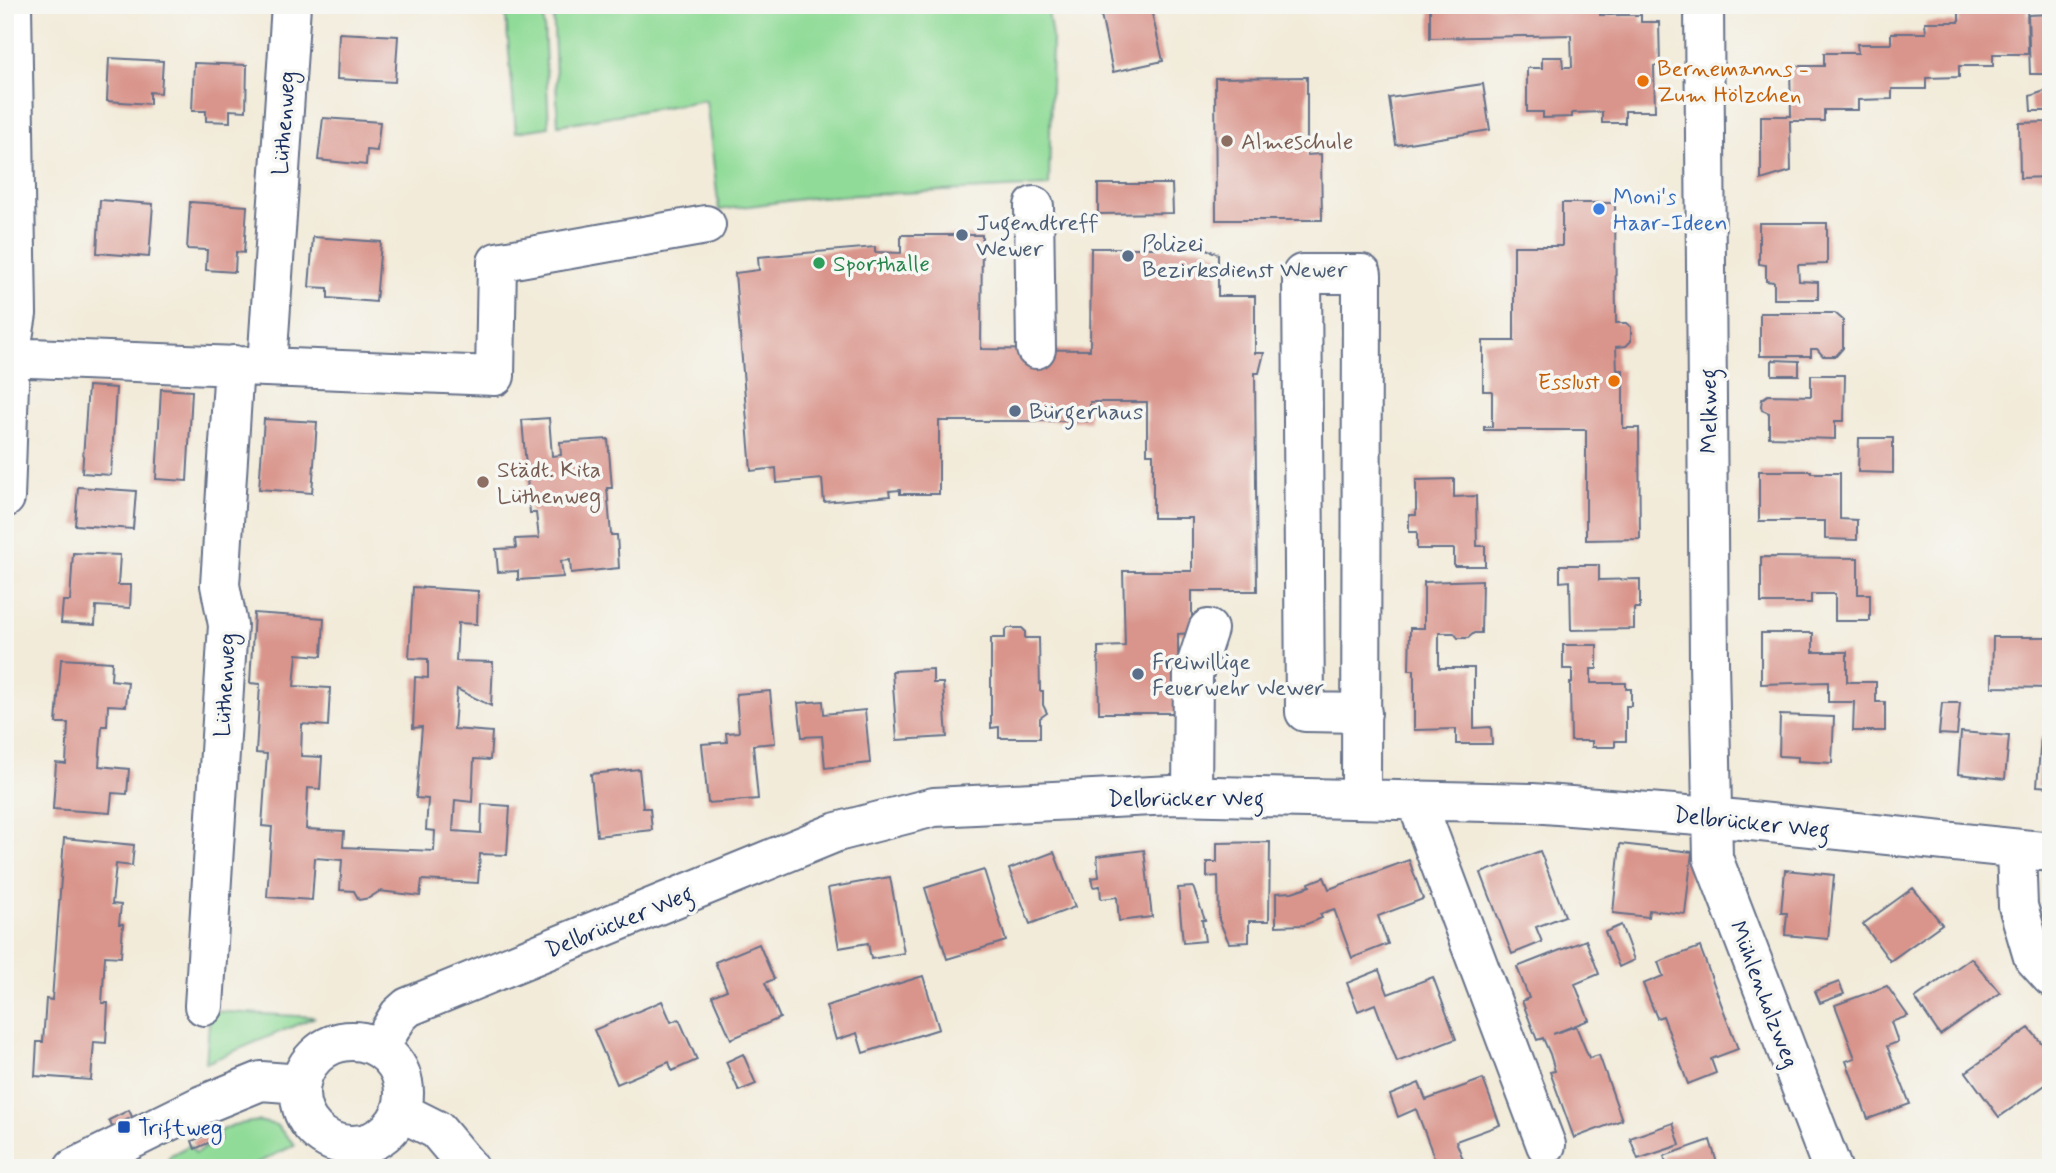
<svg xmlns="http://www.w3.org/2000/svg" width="2056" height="1173" viewBox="0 0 2056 1173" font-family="Mynerve,sans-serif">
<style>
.green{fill:#90db97;stroke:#56857a;stroke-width:2}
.building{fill:#d9958c}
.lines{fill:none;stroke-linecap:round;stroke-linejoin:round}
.minor-casing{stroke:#667189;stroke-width:42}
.minor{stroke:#fff;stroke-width:38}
.food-dot{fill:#e8710a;stroke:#f6f6f2;stroke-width:2.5}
.education-dot{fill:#8d6e63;stroke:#f6f6f2;stroke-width:2.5}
.shop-dot{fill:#3f7fe0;stroke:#f6f6f2;stroke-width:2.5}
.service-dot{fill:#5c6f8a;stroke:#f6f6f2;stroke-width:2.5}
.leisure-dot{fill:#2e9e5b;stroke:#f6f6f2;stroke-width:2.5}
.transit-dot{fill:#1a4fb4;stroke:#f6f6f2;stroke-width:2.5}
.labels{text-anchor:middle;stroke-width:7;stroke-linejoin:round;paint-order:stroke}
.food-label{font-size:23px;fill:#c56008;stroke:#f6f6f2;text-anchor:start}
.street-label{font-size:23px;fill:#1b2f5e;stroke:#f6f6f2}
.education-label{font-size:23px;fill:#785e54;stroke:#f6f6f2;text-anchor:start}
.shop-label{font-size:23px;fill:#366cbe;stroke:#f6f6f2;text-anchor:start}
.service-label{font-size:23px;fill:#4e5e75;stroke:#f6f6f2;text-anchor:start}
.leisure-label{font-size:23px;fill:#27864d;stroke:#f6f6f2;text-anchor:start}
.transit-label{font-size:23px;fill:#164399;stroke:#f6f6f2;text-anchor:start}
</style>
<rect width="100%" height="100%" fill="#f6f6f2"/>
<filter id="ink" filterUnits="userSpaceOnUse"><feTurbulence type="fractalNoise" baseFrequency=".0143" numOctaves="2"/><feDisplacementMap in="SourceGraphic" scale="14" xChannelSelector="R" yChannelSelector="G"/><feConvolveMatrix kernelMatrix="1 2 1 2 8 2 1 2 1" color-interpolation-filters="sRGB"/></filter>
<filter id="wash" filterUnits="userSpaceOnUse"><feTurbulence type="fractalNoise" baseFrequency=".00686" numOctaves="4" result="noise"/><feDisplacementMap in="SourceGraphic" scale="28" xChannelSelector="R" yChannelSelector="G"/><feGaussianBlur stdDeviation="1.57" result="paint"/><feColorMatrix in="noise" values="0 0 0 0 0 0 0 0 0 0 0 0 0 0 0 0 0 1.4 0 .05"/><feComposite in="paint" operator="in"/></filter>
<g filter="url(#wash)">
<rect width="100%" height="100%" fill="#f2ebd9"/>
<path class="green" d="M505 5H543L549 127 516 132Z
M553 5H1047L1052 37 1049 186 818 197 719 210 706 100 558 125Z
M210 1011 315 1017 206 1063Z
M258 1121 276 1125 295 1145 247 1168H163L171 1155 190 1145 195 1153 220 1140 218 1132 233 1125Z"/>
<g id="blocks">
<path class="building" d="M1099 5H1150L1163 61 1113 72Z
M1600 5V15H1641V22H1659L1660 66H1654L1655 111H1625V123H1602V112L1572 113V117L1543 118V112H1527V68H1542V57H1562L1563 67H1572L1571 35 1430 38V6Z
M1993 5H2027L2028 54H1993V66H1959V77L1926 78V89H1892V99L1858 100V110H1824V121H1790L1791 171 1761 180V116H1791L1790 66H1824V53H1858L1857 44H1891V33H1926L1925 22H1959V12H1993Z
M2051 14V74H2030L2028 15Z
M339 33 398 36 395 82 337 79Z
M109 58 163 61 161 93 150 92V104L107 101Z
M194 63 247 65 246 111 230 110V122L206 121V111H192Z
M1307 77V155L1321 154 1322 220H1216L1215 78Z
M1483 84 1490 130 1396 145 1389 98Z
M2051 89V111H2031L2030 96Z
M323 118 380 122 377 151 367 150 366 165 318 160Z
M2048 118H2051V177L2020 178 2019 123 2048 122Z
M1098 184H1172L1173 213 1098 214Z
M100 200 153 204 149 257 97 253Z
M190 202 247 206 244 253 236 252 235 272 206 270 207 250 187 249Z
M1562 203H1615L1616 323H1626L1631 327V341L1626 346 1616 347 1617 370H1623V428H1639L1640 539 1586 540V430H1484V427H1492V391H1483V341H1514V246H1562Z
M1759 223H1827V264L1798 265 1799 281 1818 282V299H1774V282L1766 281V265L1759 264Z
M901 235H982L981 349 1090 350 1091 248H1204L1218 254V296H1255V353H1264L1259 373H1255L1257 591H1192V633L1178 634V713H1099L1098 647 1125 646 1123 571H1192V518H1153V454H1147V402H1090V421H939V494H900V490L889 491 890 496 824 502 822 479 777 483 776 468 751 471 735 273 759 270 758 257 875 247V252L901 253Z
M313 237 381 242 376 302 328 298V288L309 287Z
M1760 313H1835L1843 320V348L1836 356H1823L1817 349H1811V356H1760Z
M1772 360 1799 361V375H1772Z
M1811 375H1845L1844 421H1835V439L1769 437V413L1762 410 1761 406 1762 399 1768 395 1811 396Z
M88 386 116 388 111 475 82 473Z
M161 389 192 391 187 481 156 479Z
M549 418 552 456 561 455 560 442 608 439 612 488H607L611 535H617L619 568 571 573 570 560 561 561 563 577 518 580V571L498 572 496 549 516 548 515 539 539 538 536 513H530L522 420Z
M264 419 317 422 312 493 259 489Z
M1859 438H1893V473L1858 472Z
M1759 471H1811V473H1840V519L1857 520V540L1825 539V521H1759Z
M1454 479V497L1476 496 1477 546H1485V566H1454V549H1417V532H1409V515H1416V480Z
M78 487 136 491 133 529 75 525Z
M73 553 120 555 118 585H131L130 608 96 606 95 625 61 623 63 601H70Z
M1761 557 1858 558V594H1870V621H1835V594H1811V603H1761Z
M1560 565H1599V580L1640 579V608H1634V629L1571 630 1570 581 1560 582Z
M1482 580 1481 633H1474L1468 638H1458L1454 633H1439V668H1474V728L1491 727 1492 744H1456V729L1414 730V670H1409L1410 628H1424V582Z
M413 587 478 591 477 624 458 623 456 661 493 662 491 706 457 689 454 729 492 732 490 760 474 759 472 802 455 800 453 831 481 833 482 804 510 806 507 855 480 854 478 883 422 880 420 896 380 891 369 898 359 900 354 891 340 890 342 860 315 858 312 900 267 897 272 827 262 826 267 754 256 753 260 684 250 683 254 613 324 618 322 656 297 654 294 686 330 688 328 726 302 724 301 756 322 757 320 789 308 788 306 829 344 831 343 847 434 851 435 831 426 830 428 799 416 798 422 727 413 728 415 677 428 678V659L409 658Z
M1008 628H1022L1025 631V638H1039L1040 691H1043V705L1047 713 1040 718V738H999V727L991 728V638H1005V631Z
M1761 633H1813V652H1847V682H1876V702H1885V731H1853L1854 702H1828V682L1761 684Z
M1993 637H2051V688L1992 687Z
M1563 645H1597V669H1591V683H1626V689H1631V706H1626V741H1615V747H1592V741H1571L1570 683H1572V669H1563Z
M61 659 112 662 111 680 128 682 126 706 108 705 107 726H102L99 766 129 769 127 794 112 793 110 813 53 809 56 763 66 764 68 723H56Z
M933 669V683H943L947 737 897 740 892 671Z
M770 691 775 743 753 745 758 799 708 803 702 744 727 742 726 733 739 732 736 694Z
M823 701 824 714 865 710 870 763 825 768 822 736 802 737 798 703Z
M1942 703H1960L1957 735 1939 734Z
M1780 715 1834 717 1832 763 1798 761V757L1779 756Z
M1961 732 2009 736 2005 779 1958 774Z
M2041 737 2051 738V787L2037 786Z
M639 769 643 808H650L652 830 597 836 591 774Z
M64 838 134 845 132 866 116 864 112 904 121 905 119 924H123L121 957 105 956 102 1003H108L106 1043 94 1042 91 1080 35 1076 37 1042H43L46 999 52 1000Z
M1270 842 1269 921H1249V942L1229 943 1219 920 1218 876 1207 877V862H1217V843Z
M1620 844 1692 852 1685 914 1649 910 1648 917 1613 913Z
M1144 850 1152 917 1119 921 1117 897 1101 899 1100 886 1093 887 1091 878 1099 877 1097 856Z
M1540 851 1565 916 1536 927 1542 942 1512 954 1481 873Z
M1054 852 1075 907 1030 924 1009 869Z
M1409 860 1423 899 1378 916 1388 944 1352 958 1334 909 1320 914 1322 918 1304 925 1276 926V893L1292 892 1310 886 1309 883 1324 877 1329 889Z
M984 870 1006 941 947 959 925 888Z
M1785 870 1834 875 1828 939 1785 935 1787 913H1781Z
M890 877 904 953 871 959 868 943 839 948 828 888Z
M1193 887 1205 920H1202L1205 941 1183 943 1178 888Z
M1913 888 1942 924 1890 961 1863 924Z
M1621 925 1634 960 1619 967 1605 932Z
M1586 940 1599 974 1575 984 1589 1020 1553 1034 1576 1026 1589 1058 1599 1055 1622 1120 1574 1138 1550 1072 1555 1071 1550 1054 1543 1038 1537 1040 1522 1001 1529 998 1517 967Z
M759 944 774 979 765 983 780 1018 731 1039 712 996 727 990 715 962Z
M1700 947 1738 1049 1711 1059 1716 1073 1688 1084 1663 1016 1657 1018 1643 984 1663 976 1658 962Z
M1971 958 2000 993 1940 1035 1915 998Z
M1379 970 1388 994 1433 977 1456 1039 1397 1062 1375 1004 1358 1011 1347 983Z
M923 976 939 1029 863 1053 857 1033 836 1040 826 1006Z
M1839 982 1844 994 1820 1003 1815 991Z
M1887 986 1908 1016 1891 1022 1898 1042 1887 1046 1910 1104 1868 1119 1846 1061 1855 1058 1835 1005Z
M662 1001 671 1022 679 1019 697 1060 672 1071 669 1062 617 1084 594 1030Z
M2029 1028 2051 1054V1081L1999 1117 1966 1072Z
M743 1054 756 1084 739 1091 726 1062Z
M1483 1079 1500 1125 1456 1141 1464 1162 1448 1168H1438L1416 1109 1398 1117 1390 1095 1419 1083 1426 1100Z
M129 1110 133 1119 113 1129 109 1120Z
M1673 1123 1680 1145 1638 1159 1630 1138Z
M212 1132 215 1140 195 1149 192 1141Z
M1710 1140 1717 1163 1712 1164 1713 1168H1668L1664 1156Z"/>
</g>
</g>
<g filter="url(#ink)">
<use href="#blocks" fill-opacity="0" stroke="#667189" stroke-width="2"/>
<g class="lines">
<defs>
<path id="minor" d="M1704 5 1709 662 1713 858 1832 1168
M1034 206 1036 349
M5 357 495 376 497 262 706 225
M267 366 291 5
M5 498 10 356 17 314 12 5
M1192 795 1193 675 1208 629
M1361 799 1362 274H1302L1305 712 1362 713
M1422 802V816L1546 1145
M2016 849 2018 906 2033 957 2051 977
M204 1006 228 625 220 585 234 365
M300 1093a52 52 0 1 1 104 0a52 52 0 1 1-104 0Z
M379 1048 399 1015 408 1007 837 832 934 807 1172 795 1532 803 1712 817 2051 852
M401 1112 437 1130 469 1168
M74 1168 202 1105 261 1081 301 1084"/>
</defs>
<use href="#minor" class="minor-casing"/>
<use href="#minor" class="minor"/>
</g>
</g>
<g class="food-dot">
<circle cx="1643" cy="81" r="7"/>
<circle cx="1614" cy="381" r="7"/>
</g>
<g class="education-dot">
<circle cx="1227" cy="141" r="7"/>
<circle cx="483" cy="482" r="7"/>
</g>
<circle class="shop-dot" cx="1599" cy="209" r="7"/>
<g class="service-dot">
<circle cx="962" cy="235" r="7"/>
<circle cx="1128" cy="256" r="7"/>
<circle cx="1015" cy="411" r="7"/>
<circle cx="1138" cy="674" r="7"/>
</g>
<circle class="leisure-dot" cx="819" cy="263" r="7"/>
<rect class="transit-dot" x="117" y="1120" width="14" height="14" rx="3.5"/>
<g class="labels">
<g class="food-label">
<text x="1657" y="76">Bernemanns -<tspan x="1657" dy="26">Zum Hölzchen</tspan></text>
<text x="1600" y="389" text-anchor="end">Esslust</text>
</g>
<g class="street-label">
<text transform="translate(283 123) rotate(-86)" y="8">Lüthenweg</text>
<text transform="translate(1708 411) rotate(-90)" y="8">Melkweg</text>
<text transform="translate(224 685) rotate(-87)" y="8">Lüthenweg</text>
<text x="1186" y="806">Delbrücker Weg</text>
<text transform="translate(1752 822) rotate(6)" y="8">Delbrücker Weg</text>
<text transform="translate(619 921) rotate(-22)" y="8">Delbrücker Weg</text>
<text transform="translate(1765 994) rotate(69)" y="8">Mühlenholzweg</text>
</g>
<g class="education-label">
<text x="1241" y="149">Almeschule</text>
<text x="497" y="477">Städt. Kita<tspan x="497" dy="26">Lüthenweg</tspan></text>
</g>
<g class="shop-label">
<text x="1613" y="204">Moni's<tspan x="1613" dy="26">Haar-Ideen</tspan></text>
</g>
<g class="service-label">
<text x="976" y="230">Jugendtreff<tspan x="976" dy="26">Wewer</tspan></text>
<text x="1142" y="251">Polizei<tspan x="1142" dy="26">Bezirksdienst Wewer</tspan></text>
<text x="1029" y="419">Bürgerhaus</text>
<text x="1152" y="669">Freiwillige<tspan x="1152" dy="26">Feuerwehr Wewer</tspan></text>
</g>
<g class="leisure-label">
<text x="833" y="271">Sporthalle</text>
</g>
<g class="transit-label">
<text x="138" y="1135">Triftweg</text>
</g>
</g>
<rect width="2056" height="1173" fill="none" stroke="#f6f6f2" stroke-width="28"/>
</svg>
